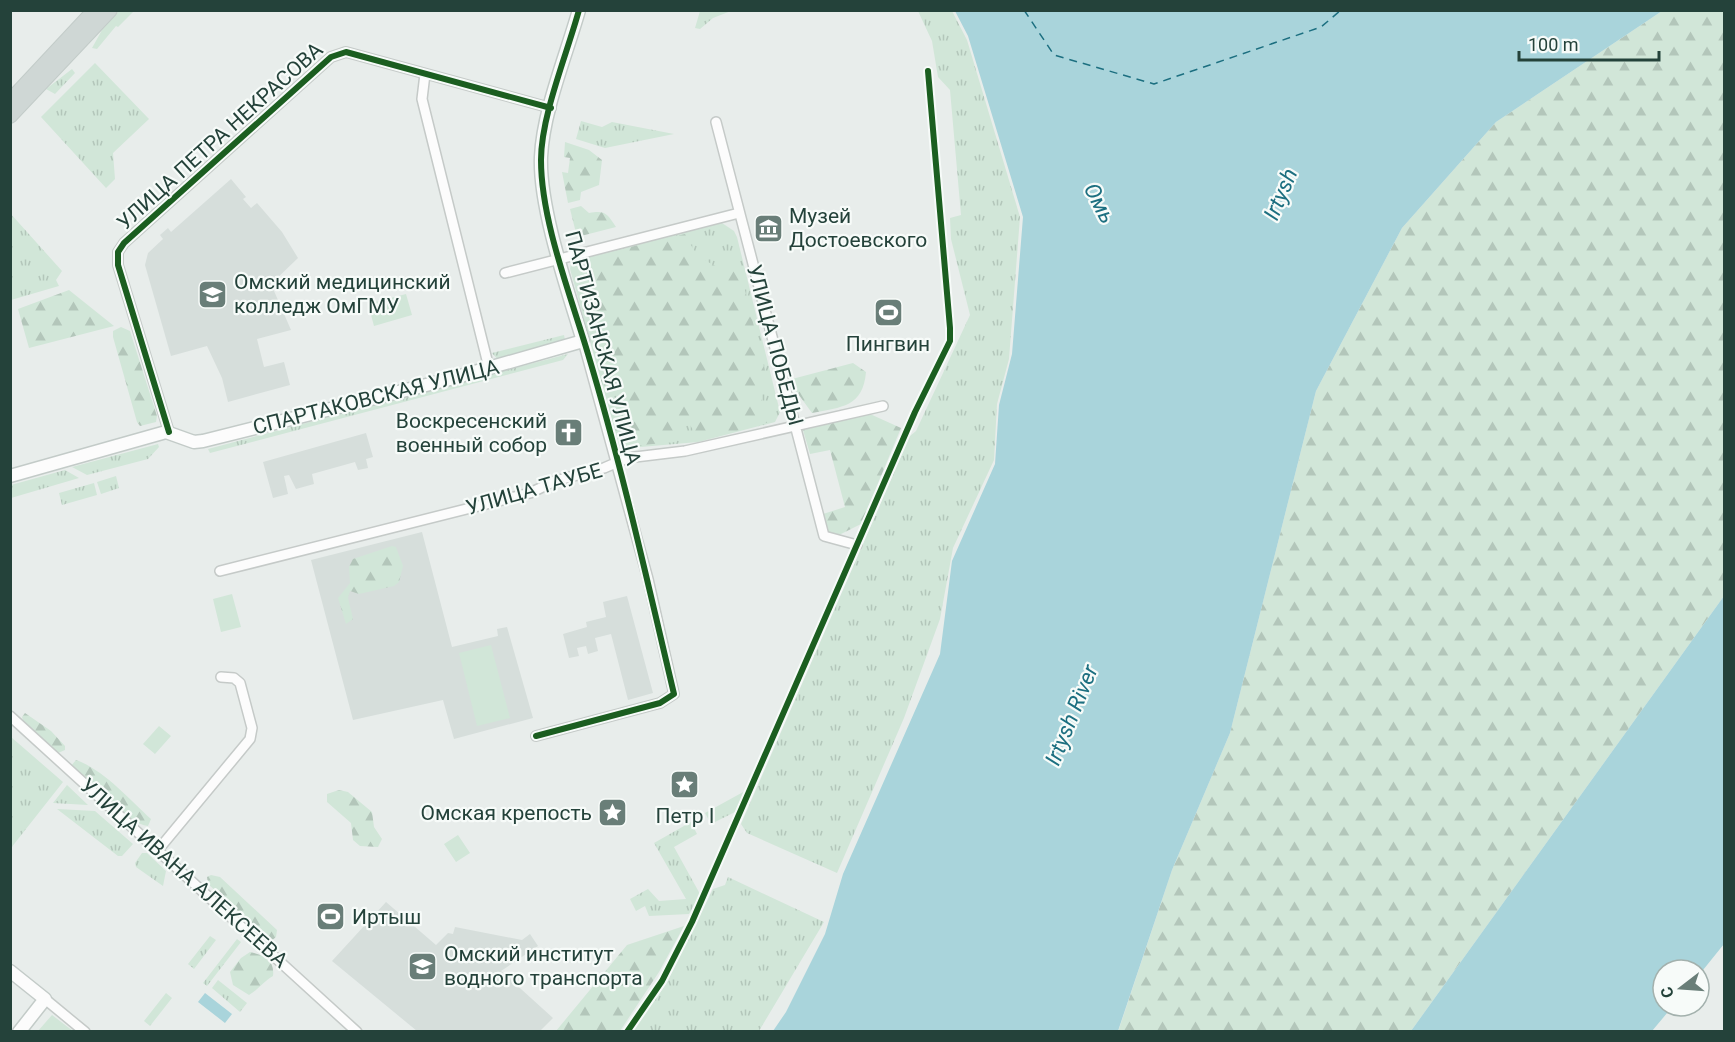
<svg xmlns="http://www.w3.org/2000/svg" width="1735" height="1042" viewBox="0 0 1735 1042" font-family="Roboto,sans-serif">
<style>
.built{fill:#d6dedb}
.grass{fill:url(#grass-tufts)}
.forest{fill:url(#forest-firs)}
.pitch{fill:#d1e6d8}
.water{fill:#a9d4db}
.lines{fill:none;stroke-linecap:round;stroke-linejoin:round}
.ferry{stroke:#1c6f80;stroke-width:1.5;stroke-dasharray:8 6;stroke-linecap:butt}
.street-casing{stroke:#c5cac8;stroke-width:12}
.secondary-casing{stroke:#c3cbc8;stroke-width:15}
.primary-casing{stroke:#c3ccc9;stroke-width:16}
.street{stroke:#fcfcfc;stroke-width:9}
.secondary{stroke:#fcfcfc;stroke-width:12}
.primary{stroke:#cfd7d5;stroke-width:14}
.cycleway-casing{stroke:#f7fbf9;stroke-width:10}
.cycleway{stroke:#1b5e20;stroke-width:6}
.labels{text-anchor:middle;stroke-width:4.5;stroke-linejoin:round;paint-order:stroke}
.street-label{font-size:21px;fill:#24423a;stroke:#f7fbf9}
.poi-label{font-size:21px;fill:#24423a;stroke:#f7fbf9;text-anchor:start}
.water-label{font-size:22px;font-style:italic;fill:#1c6f80;stroke:#f7fbf9}
</style>
<defs>
<pattern id="grass-tufts" width="24" height="20" patternUnits="userSpaceOnUse" patternTransform="scale(1.5)"><rect width="24" height="20" fill="#d1e6d8"/><path d="M3 7l-1-3M5 7V3M7 7l1-3M15 17l-1-3M17 17v-4M19 17l1-3" fill="none" stroke="#b3c6ba"/></pattern>
<pattern id="forest-firs" width="22" height="20" patternUnits="userSpaceOnUse" patternTransform="scale(1.5)"><rect width="22" height="20" fill="#d1e6d8"/><path d="M5 1l3.5 6h-7zM16 11l3.5 6h-7z" fill="#b3c6ba"/></pattern>
</defs>
<rect width="100%" height="100%" fill="#e8edeb"/>
<path class="built" d="M231 179 246 197 243 199 251 208 257 203 282 232 298 258 271 284 291 330 257 339 264 367 284 362 290 385 228 402 222 378 207 346 171 356 145 265 148 253 163 239 160 235 168 228 171 232Z
M366 433 373 457 366 459 368 468 358 470 355 462 312 474 314 484 296 489 289 475 284 476 288 494 273 498 263 462Z
M422 532 452 647 498 636 497 629 507 627 533 718 454 739 443 700 353 720 311 560Z
M627 596 653 693 628 700 611 634 595 638 598 651 588 654 586 646 577 648 579 656 569 658 563 634 587 627 586 622 606 617 603 602Z
M386 902 436 945 448 933 453 934 455 927 522 940 530 934 538 946 501 971 553 1018 540 1031H417L332 961Z"/>
<path class="grass" d="M119 11H134L118 27 116 26 97 49 92 48 102 30Z
M700 11V10L731 11 713 18 700 29 695 28Z
M918 11H952L967 40 1020 217 1009 359 997 404 994 460 953 548 940 619 904 718 837 873 747 833 741 824 910 436 916 431 970 315 951 239 950 218 961 215 950 90 938 77 932 41Z
M95 63 149 119 113 153 115 179 106 188 41 117Z
M72 69 75 73 55 94 46 89Z
M581 121 602 127 612 122 674 134 605 148 576 139Z
M10 213 62 271 56 280 59 286 11 300Z
M722 223 734 231 737 237 780 412 775 422 698 442 629 448 619 446 570 269 571 264 579 258Z
M564 335 565 340 498 360 492 353Z
M568 354 563 360 210 453 208 449Z
M158 444 159 447 148 459 87 475 72 467Z
M65 470 79 478 11 498V485Z
M116 476 119 488 101 494 97 482Z
M94 483 97 495 62 505 59 493Z
M11 737 63 782 11 848V736Z
M67 785 88 805 53 803Z
M745 791 737 811 711 824 705 813Z
M57 809 95 811 133 844 122 856H118Z
M691 822 697 834 674 847 700 894 689 914 649 916 645 906 636 911 630 899 648 889 659 901 686 899 654 843Z
M142 853H147L166 871 163 886 136 867 135 863Z
M728 877 824 922 759 1031H633L666 984 713 889 725 885Z
M210 936 216 940 194 969 188 964Z
M237 939 241 942 207 986 203 983Z
M218 980 247 1003 240 1012 212 988Z
M166 993 172 998 150 1026 144 1021Z"/>
<path class="forest" d="M1662 11H1724V596L1411 1031 1118 1032 1172 870 1230 733 1316 391 1402 228 1496 122Z
M565 142 589 150 602 160 599 185 581 192 580 200 568 203 562 172 568 173 570 158 564 157Z
M581 206 589 213C605 210 607 213 616 227L577 237 570 209Z
M685 234 697 256 721 269 738 262 766 375 760 394 769 422 700 441 690 425 680 427 676 442 630 446 585 280 588 273 584 258Z
M69 290 114 326 29 348 18 309Z
M121 327 130 331 157 416 156 422 140 426 137 422 113 337V331Z
M853 363 866 372C863 407 842 407 812 413L796 391 792 379Z
M870 414 901 428 861 524 839 535 827 533 823 514 845 507 830 450 810 454 803 430Z
M392 546 396 547 403 566 399 582 394 586 359 594 350 591 348 598 353 619 346 624 338 598 350 583 349 567 353 559Z
M25 713 51 731 65 746V750L58 753 24 723 22 717Z
M76 760C104 770 129 799 151 819L148 826C128 824 85 782 71 766Z
M339 790 348 792 372 812 374 827 382 839 378 847 360 846 353 840 351 823 327 802V794Z
M211 875 220 877 277 930 276 937 271 941 208 884 207 877Z
M684 926 659 972 620 1031H556L627 945Z
M250 952C264 955 275 960 273 976 263 982 258 990 249 995L233 985 230 972 241 958Z"/>
<path class="pitch" d="M406 294 412 315 374 326 368 304Z
M232 594 241 627 221 632 213 599Z
M491 645 510 718 477 726 459 653Z
M159 726 171 736 155 754 143 744Z
M458 835 470 853 456 862 444 844Z
M52 1015 73 1031H38Z"/>
<path class="water" d="M955 11H1662L1496 122 1402 228 1316 391 1230 733 1172 870 1118 1031H773L786 1012 825 934 843 874 940 654 952 561 995 464 999 405 1012 354 1023 217 968 36Z
M1724 596V944L1699 975V970H1663V1006H1673L1652 1031H1411Z
M205 993 232 1014 225 1023 198 1002Z"/>
<g class="lines">
<path class="ferry" d="M1024 10 1054 55 1154 84 1321 27 1341 10"/>
<defs>
<path id="street" d="M425 74 422 99 489 368
M716 122 824 536 857 545
M505 273 739 213
M169 432 118 265V252L124 243 331 57 346 52 551 108
M220 571 530 493 555 481 604 468 627 458 685 451 883 406
M10 716 357 1032
M536 736 660 703 674 694 648 579 583 341
M158 850 250 739 252 728 240 683 234 678 221 677
M45 999 85 1032"/>
<path id="secondary" d="M10 476 166 432 194 442 203 441 450 379 583 341C568 291 539 208 541 157 543 111 566 56 579 10
M10 971 45 999 19 1032"/>
<path id="primary" d="M10 101 95 10
M10 116 110 10"/>
</defs>
<use href="#street" class="street-casing"/>
<use href="#secondary" class="secondary-casing"/>
<use href="#primary" class="primary-casing"/>
<use href="#street" class="street"/>
<use href="#secondary" class="secondary"/>
<use href="#primary" class="primary"/>
<defs>
<path id="cycleway" d="M169 432 118 265V252L124 243 331 57 346 52 551 108
M536 736 660 703 674 694C647 580 622 467 588 354 571 296 541 221 541 160 541 116 567 54 579 10
M627 1032 662 981 692 922 915 412 950 341V328L928 71"/>
</defs>
<use href="#cycleway" class="cycleway-casing"/>
<use href="#cycleway" class="cycleway"/>
</g>
<defs>
<symbol id="museum-square" viewBox="-11 -11 22 22"><rect x="-9" y="-9" width="18" height="18" rx="4" fill="#697e78" stroke="#f7fbf9"/><path d="M0-6L6-3V-2H-6V-3ZM-5-1h2V3h-2ZM-1-1h2V3h-2ZM3-1h2V3H3ZM-6 4H6V6H-6Z" fill="#fff"/></symbol>
<symbol id="university-square" viewBox="-11 -11 22 22"><rect x="-9" y="-9" width="18" height="18" rx="4" fill="#697e78" stroke="#f7fbf9"/><path d="M0-5L7-2L0 1L-7-2ZM-4 1L0 2.5L4 1V4Q0 6-4 4Z" fill="#fff"/></symbol>
<symbol id="stadium-square" viewBox="-11 -11 22 22"><rect x="-9" y="-9" width="18" height="18" rx="4" fill="#697e78" stroke="#f7fbf9"/><path d="M0-5a6.5 5 0 1 0 0 10a6.5 5 0 1 0 0-10ZM-3.5-1.8h7v3.6h-7Z" fill="#fff"/></symbol>
<symbol id="church-square" viewBox="-11 -11 22 22"><rect x="-9" y="-9" width="18" height="18" rx="4" fill="#697e78" stroke="#f7fbf9"/><path d="M-1.2-6h2.4v3.5h3.3v2.4h-3.3V6h-2.4V-.1h-3.3v-2.4h3.3Z" fill="#fff"/></symbol>
<symbol id="sight-square" viewBox="-11 -11 22 22"><rect x="-9" y="-9" width="18" height="18" rx="4" fill="#697e78" stroke="#f7fbf9"/><path d="M0-6L1.8-2.2L6-1.7L2.9 1.2L3.7 5.4L0 3.3L-3.7 5.4L-2.9 1.2L-6-1.7L-1.8-2.2Z" fill="#fff"/></symbol>
</defs>
<g fill-rule="evenodd">
<use href="#museum-square" x="752" y="212" width="33" height="33"/>
<use href="#university-square" x="196" y="278" width="33" height="33"/>
<use href="#stadium-square" x="872" y="296" width="33" height="33"/>
<use href="#church-square" x="552" y="416" width="33" height="33"/>
<use href="#sight-square" x="668" y="768" width="33" height="33"/>
<use href="#sight-square" x="596" y="796" width="33" height="33"/>
<use href="#stadium-square" x="314" y="900" width="33" height="33"/>
<use href="#university-square" x="406" y="950" width="33" height="33"/>
</g>
<g class="labels">
<g class="street-label">
<text transform="translate(220 136) rotate(-42)" y="7">УЛИЦА ПЕТРА НЕКРАСОВА</text>
<text transform="translate(775 345) rotate(75)" y="7">УЛИЦА ПОБЕДЫ</text>
<text transform="translate(603 348) rotate(75)" y="7">ПАРТИЗАНСКАЯ УЛИЦА</text>
<text transform="translate(376 397) rotate(-14)" y="7">СПАРТАКОВСКАЯ УЛИЦА</text>
<text transform="translate(534 489) rotate(-16)" y="7">УЛИЦА ТАУБЕ</text>
<text transform="translate(184 873) rotate(42)" y="7">УЛИЦА ИВАНА АЛЕКСЕЕВА</text>
</g>
<g class="poi-label">
<text x="789" y="223">Музей<tspan x="789" dy="24">Достоевского</tspan></text>
<text x="234" y="289">Омский медицинский<tspan x="234" dy="24">колледж ОмГМУ</tspan></text>
<text x="888" y="351" text-anchor="middle">Пингвин</text>
<text x="547" y="428" text-anchor="end">Воскресенский<tspan x="547" dy="24">военный собор</tspan></text>
<text x="592" y="820" text-anchor="end">Омская крепость</text>
<text x="685" y="823" text-anchor="middle">Петр I</text>
<text x="352" y="924">Иртыш</text>
<text x="444" y="961">Омский институт<tspan x="444" dy="24">водного транспорта</tspan></text>
</g>
<g class="water-label">
<text transform="translate(1280 194) rotate(-67)" y="8">Irtysh</text>
<text transform="translate(1100 203) rotate(63)" y="8">Омь</text>
<text transform="translate(1071 715) rotate(-68)" y="8">Irtysh River</text>
</g>
</g>
<rect width="1735" height="1042" fill="none" stroke="#24423a" stroke-width="24"/>
<g transform="translate(1681 988) rotate(253)"><circle r="28" fill="#f7fbf9" stroke="#a3b1ad" stroke-width="1.5"/>
<path d="M0-4.5L10 22L0 15L-10 22Z" fill="#697e78"/>
<text y="-9" font-size="16" font-weight="bold" text-anchor="middle" fill="#24423a">С</text>
</g>
<path d="M1519 51v9h140v-9" fill="none" stroke="#24423a" stroke-width="3"/>
<text x="1528" y="51" font-size="18" fill="#24423a" stroke="#f7fbf9" stroke-width="4.5" paint-order="stroke">100 m</text>
</svg>
